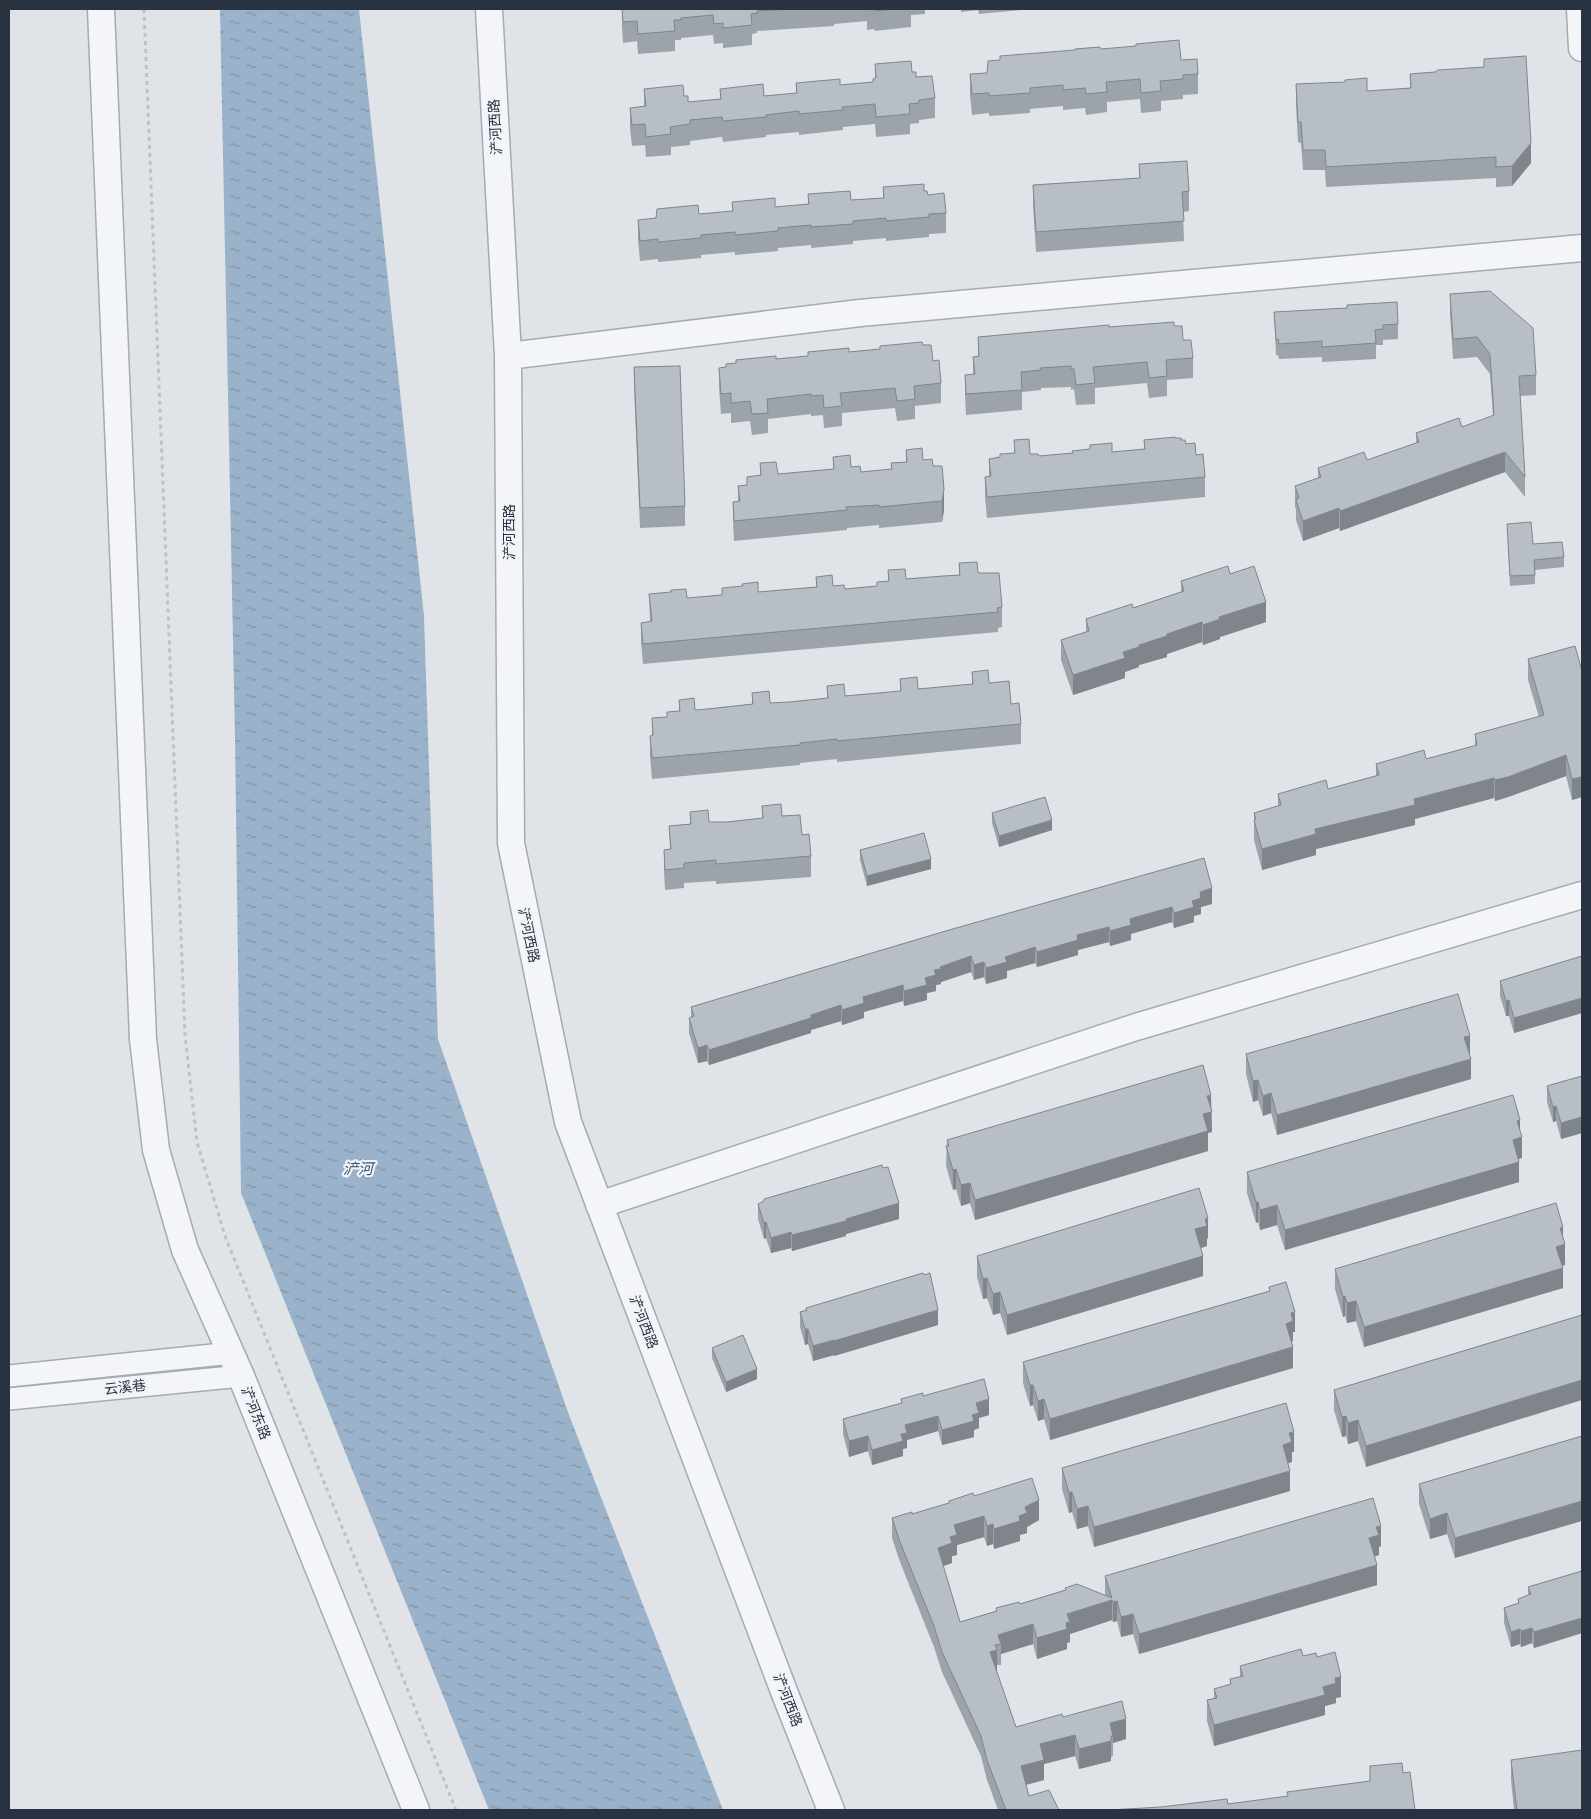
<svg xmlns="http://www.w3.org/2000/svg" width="1591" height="1819" viewBox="0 0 1591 1819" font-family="Raleway,'Noto Sans SC',sans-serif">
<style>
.water{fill:url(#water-ripples)}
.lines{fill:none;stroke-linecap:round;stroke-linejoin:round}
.minor-casing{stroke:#a5abb3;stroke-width:24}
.tertiary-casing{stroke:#a5abb3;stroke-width:29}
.path{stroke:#bec2c8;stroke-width:3;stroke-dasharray:4 4;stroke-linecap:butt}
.minor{stroke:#f3f5f8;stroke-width:21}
.tertiary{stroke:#f3f5f8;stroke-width:26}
.wall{fill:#9da3aa}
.shaded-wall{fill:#80858b}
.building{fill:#b7bec6;stroke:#80858b}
.labels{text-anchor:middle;stroke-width:4.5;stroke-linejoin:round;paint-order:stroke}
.street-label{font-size:14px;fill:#293241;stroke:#f0f3f7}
.water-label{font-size:15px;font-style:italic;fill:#325276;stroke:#f0f3f7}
</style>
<defs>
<pattern id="water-ripples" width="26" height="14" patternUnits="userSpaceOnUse" patternTransform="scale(1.25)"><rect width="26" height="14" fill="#9bb3ca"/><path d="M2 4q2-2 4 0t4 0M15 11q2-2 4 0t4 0" fill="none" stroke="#7e92a6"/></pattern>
</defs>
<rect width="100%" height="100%" fill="#e0e4e9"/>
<path class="water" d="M220 9H359L424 616 438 1039 569 1415 723 1810H489L241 1193 235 737Z"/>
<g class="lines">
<defs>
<path id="minor" d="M9 1376 232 1353
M9 1399 241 1376"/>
<path id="tertiary" d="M101 9 143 1039 156 1150 185 1250 241 1376 416 1810
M489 9 508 356 511 843 568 1122 785 1694 831 1810
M1580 9 1582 48
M508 356 860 313 1582 248
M599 1205 1136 1027 1582 895"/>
</defs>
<use href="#minor" class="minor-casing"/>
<use href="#tertiary" class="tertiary-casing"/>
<path class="path" d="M144 9 185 1035 197 1142 225 1236 456 1810"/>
<use href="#minor" class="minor"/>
<use href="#tertiary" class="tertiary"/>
</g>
<path class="wall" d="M622 9H925V14L911 15V27L875 31 874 29 867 30V21L834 24V26L757 31V33L752 34V45L723 48V43L714 44 713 35 681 38V40H675V51L638 54 637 41 623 43 622 26Z
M961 9H1021V10L979 14 978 10 961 12Z
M1101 49 1181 60 1198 74V94L1183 95V99L1161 101V111L1141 113 1140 99 1107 102V112L1086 115 1085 108 1063 110V106L1030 109V113L989 116V113L972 115 970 95V74L987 73Z
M1484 59 1531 163 1512 186 1496 187V178L1326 187 1325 170H1303L1301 143 1298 142 1296 105V84L1367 91 1410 88V74L1435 72 1484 67Z
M875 64 912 72 935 98V118L919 120V123L910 124V134L876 137 875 124 843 127V130L799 135V132L766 135V137L723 142 722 137 690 141V145L671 147V155L646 157 645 145 632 146 630 128V108L644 107V89L684 96 688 102 720 99V89L764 96 796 93V83L840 85 873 82 875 79Z
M1139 164 1189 191V211L1183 212 1184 241 1036 252 1033 206V185L1139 178Z
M883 187 924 191 946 213V233L929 234V237L886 241V238L853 241V244L811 248V245L778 248V251L735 255V252L701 255V258L658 262V259L640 261 638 240V220L732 211V202L775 207 808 204V194L851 200 883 198Z
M1450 294 1536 375V395L1520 396 1525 477V497L1505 472 1340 531 1339 528 1303 541 1296 520V509L1295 507V486L1318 478V468L1367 460 1416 443V433L1462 427 1493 416 1490 374 1477 357 1453 359 1450 314Z
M1274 312 1398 324V339L1383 340V345H1376V359L1322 362V357L1279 359 1278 355H1276Z
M1174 326 1193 358V378L1167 380V396L1149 398 1147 383 1095 388V404L1076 405 1074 389 1071 390V387L1041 388V390L1022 392V410L966 415 965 395V375L973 374V357L978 356V337L1109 327Z
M923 345 933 361 941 383V403L915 406V419L897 421 895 408 842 413V426L824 428 823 415 811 416V414L768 419V433L752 435 750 421 731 423V413L721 414 719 388V368L726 367V364L776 359Z
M634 367 685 506V526L640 528 634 387Z
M1175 438 1181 440 1186 444 1196 455 1205 477V497L987 518 985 497V477L989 476V459L1000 457 1014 453V440L1030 454 1039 456 1112 452 1144 449V440Z
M906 450 933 466H942L944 510 942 522 879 528V525L847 528V530L734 541 733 522V502L738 501V486L747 485V477L760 475V463L778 474 833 469V457L861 472 891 469V463L906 462Z
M1507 524 1533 544 1564 557V567L1535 570V584L1510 586Z
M959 563 978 573 1002 607V627L998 628V632L643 664 641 643V623L650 622 649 594 687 598 722 595V588L758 592 770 591 816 587V577L833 586 845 589 877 586 888 581V570L906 579 959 575Z
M1230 574 1266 622 1220 637V639L1203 645 1202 642 1167 654V657L1139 665V667L1125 672V678L1073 695 1061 660V640L1086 632V619L1133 608 1181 592V581Z
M1528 659 1582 671V797L1572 800 1566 776 1508 797 1495 801 1494 798 1415 819V825L1316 849V855L1262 870 1254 840V813L1278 806V794L1328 789 1376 776V764L1426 759 1475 746V734L1539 717 1528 680Z
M972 672 989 683 1011 704 1021 724V744L837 762V759L800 763V765L652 779 650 756V736H652V718L667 717 679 711V700L695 710 752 704V693L770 703 790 702 827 698V686L845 696 900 691V679L918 689 972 684Z
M762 806 782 816 802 835 811 856V877L716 884V881L684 883V888L665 890 664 870V850L670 849 669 826 690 824V812L709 822H727L762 818Z
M992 813 1052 830 999 847 992 823Z
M860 850 931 869 867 886 860 860Z
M1212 904 1201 907V914L1194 916V922L1174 928 1172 922 1140 931 1131 934V940L1110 946 1109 942 1078 950V955L1037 967 1035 963 1007 971V978L986 984 984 977 974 980 971 972 941 982V984L936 985V991L927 993V1000L904 1006 903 1001 872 1009 864 1012V1018L842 1025 841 1021 811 1030V1033L709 1065 707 1061 698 1063 689 1033V1018L691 1017V1007L949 930Z
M1582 956V1013L1514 1033 1509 1016H1506L1500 996V981Z
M1246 1054 1470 1056 1471 1079 1277 1135 1271 1113 1263 1116 1258 1100 1253 1102 1246 1074Z
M1582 1076V1133L1561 1139 1556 1121 1553 1122 1547 1102V1086Z
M1211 1109 1212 1132 1208 1133V1151L975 1220 970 1203 961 1206 956 1189 953 1190 946 1166 947 1140Z
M1520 1132 1522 1158 1518 1159 1519 1182 1285 1250 1277 1225 1260 1230 1258 1222 1256 1223 1247 1193V1172Z
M764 1199 899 1219 846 1234V1236L792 1251 791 1248 771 1253 766 1238 764 1239 758 1219V1204L764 1201Z
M1208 1238 1207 1239V1246L1201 1248 1203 1276 1007 1335 1000 1313 993 1315 987 1298 983 1299 977 1277V1256Z
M1563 1239 1565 1265 1562 1266 1563 1288 1364 1347 1356 1321 1347 1323 1345 1316 1343 1317 1335 1289V1269Z
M1269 1287 1295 1332H1293V1341L1291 1342 1293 1368 1050 1440 1044 1419 1038 1421 1033 1405 1030 1406 1023 1383V1362L1269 1291Z
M806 1308 938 1325 834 1356V1355L813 1361 808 1344 805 1345 800 1327V1312L806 1310Z
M1582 1315 1366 1467 1358 1441 1348 1444 1346 1436 1342 1437 1334 1410V1390Z
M712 1348 757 1379 726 1392 712 1358Z
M923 1396 989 1415 979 1418V1428L974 1430V1437L942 1445 938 1431 907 1440V1448L903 1449V1456L872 1465 868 1451 849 1457 843 1434V1419L901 1403V1399Z
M1582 1436 1455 1558 1447 1534 1430 1539 1419 1504V1484Z
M1292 1452V1462L1288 1463 1290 1491 1094 1547 1088 1526 1077 1529 1072 1512 1069 1513 1062 1489V1468L1294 1452Z
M974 1496 1039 1520 1027 1527V1533L1020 1535V1541L994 1549 993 1544 987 1546 984 1537 957 1545V1555L952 1556V1563L943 1566 960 1622 1065 1590V1588L1105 1596V1576L1381 1546 1379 1547V1555L1374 1557 1377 1585 1139 1654 1133 1634 1121 1637 1117 1621 1113 1622 1112 1620 1070 1634V1642L1067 1643V1649L1037 1659 1033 1644 1001 1654V1665H997L996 1671 1016 1727 1063 1717 1126 1739 1113 1743V1756L1111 1757V1761L1079 1769 1075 1756 1044 1764V1780L1026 1785 1029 1796 1059 1810H998L987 1780 981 1756 942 1672 934 1647 900 1562 892 1538V1518L912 1514Z
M1582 1571V1633L1534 1648 1532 1643 1521 1647 1520 1644 1511 1647 1504 1623V1608L1518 1603V1599L1528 1595V1587Z
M1303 1656 1317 1657 1341 1697 1336 1698V1703L1325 1706V1715L1214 1746 1207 1721V1700L1214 1698V1689L1230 1684V1679L1240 1677V1666Z
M1511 1760 1582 1810H1514L1511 1780Z"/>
<path class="shaded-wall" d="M1531 143V163L1512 186V166Z
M1505 452V472L1340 531V511Z
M944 489V510L942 522V501Z
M1339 508V528L1303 541V521Z
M1266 602V622L1220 637V639L1203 645V625L1219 617Z
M1202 622V642L1167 654V657L1139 665V667L1125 672V678L1073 695V675L1167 634Z
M1566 755V776L1508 797 1495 801V780Z
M1582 777V797L1572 800V779Z
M1494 778V798L1415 819V825L1316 849V855L1262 870V849L1315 829 1414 799Z
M1052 820V830L999 847V836Z
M931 859V869L867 886V876Z
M1212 888V904L1201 907V914L1194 916V922L1174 928V913L1192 901 1200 892Z
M1172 907V922L1131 934V940L1110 946V931L1130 919Z
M1109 927V942L1078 950V955L1037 967V952L1077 935Z
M1035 947V963L1007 971V978L986 984V968L1005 957Z
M971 956V972L941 982V984L936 985V991L927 993V1000L904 1006V991L925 978 934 970 940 967Z
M984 962V977L974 980V965Z
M903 985V1001L864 1012V1018L842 1025V1010L863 997Z
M1582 998V1013L1514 1033V1018Z
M1509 1000V1016H1506V1001Z
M841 1005V1021L811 1030V1033L709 1065V1050L811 1015Z
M1470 1036V1056L1464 1057V1037Z
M707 1045V1061L698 1063V1048Z
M1471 1059V1079L1277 1135V1115Z
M1258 1080V1100L1253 1102V1081Z
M1271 1093V1113L1263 1116V1096Z
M1211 1095 1212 1132 1208 1133V1151L975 1220V1200L1203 1114 1207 1096Z
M1556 1106V1121L1553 1122V1107Z
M1582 1117V1133L1561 1139V1123Z
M1520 1120V1138L1522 1137V1158L1513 1160V1140L1517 1121Z
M1519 1162V1182L1285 1250V1230Z
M956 1169V1189L953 1190V1170Z
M970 1183V1203L961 1206V1185Z
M1256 1202H1258V1222L1256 1223Z
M899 1203V1219L846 1234V1236L792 1251V1235Z
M1277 1205V1225L1260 1230V1210Z
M1208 1218V1238L1207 1239V1246L1195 1250V1229L1205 1219Z
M766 1222V1238L764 1239V1223Z
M1563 1227V1245L1565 1244V1265L1556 1267V1247L1560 1228Z
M791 1232V1248L771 1253V1238Z
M1203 1256V1276L1007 1335V1315Z
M1563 1268V1288L1364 1347V1327Z
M987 1278V1298L983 1299V1279Z
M1000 1292V1313L993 1315V1294Z
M1345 1296V1316L1343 1317V1297Z
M1356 1301V1321L1347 1323V1303Z
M938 1310V1325L834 1356V1341Z
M1295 1312V1332H1293V1341L1286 1344V1324L1291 1313Z
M805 1329H808V1344L805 1345Z
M834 1340V1355L813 1361V1346Z
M1293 1347V1368L1050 1440V1419Z
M757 1369V1379L726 1392V1382Z
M1582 1380V1400L1366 1467V1446Z
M1030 1385H1033V1405L1030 1406Z
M989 1399V1415L979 1418V1428L974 1430V1437L942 1445V1430L972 1415 976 1403Z
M1044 1399V1419L1038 1421V1401Z
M938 1416V1431L907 1440V1448L903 1449V1456L872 1465V1450L901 1434 905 1425Z
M1346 1416V1436L1342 1437V1417Z
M1358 1420V1441L1348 1444V1423Z
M1294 1432V1452H1292V1462L1283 1465V1445L1289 1433Z
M868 1436V1451L849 1457V1441Z
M1290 1471V1491L1094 1547V1527Z
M1072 1492V1512L1069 1513V1493Z
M1039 1500V1520L1027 1527V1533L1020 1535V1541L994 1549V1529L1019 1516 1025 1507Z
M1582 1501V1521L1455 1558V1538Z
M1088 1506V1526L1077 1529V1509Z
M1447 1513V1534L1430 1539V1519Z
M984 1516V1537L957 1545V1555L952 1556V1563L938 1568V1548L950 1537 954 1525Z
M993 1524V1544L987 1546V1526Z
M1381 1526V1546L1379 1547V1555L1369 1558V1538L1376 1527Z
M1377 1565V1585L1139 1654V1634Z
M1112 1600V1620L1070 1634V1642L1067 1643V1649L1037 1659V1638L1066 1623 1067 1614Z
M1117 1601V1621L1113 1622V1602Z
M1133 1614V1634L1121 1637V1617Z
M1582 1618V1633L1534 1648V1632Z
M1033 1624V1644L1001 1654V1644L998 1635Z
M1532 1628V1643L1521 1647V1631Z
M1520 1629V1644L1511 1647V1632Z
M997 1650V1671L990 1672V1652Z
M1341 1677V1697L1336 1698V1703L1325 1706V1715L1214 1746V1725L1323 1687 1335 1678Z
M1126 1719V1739L1113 1743V1736H1111V1761L1079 1769V1749L1110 1723Z
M1075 1735V1756L1044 1764V1780L1021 1786V1766L1040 1744Z"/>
<path class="building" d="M622 9H791L757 11V13L751 14 752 25 723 28V23L714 24 713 15 681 18V20H674L675 31 638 34 637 21 623 22Z
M867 9H894L875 11 874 9 867 10Z
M1179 40 1181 60 1197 59 1198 74 1183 75V79L1160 81 1161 91 1141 93 1140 79 1106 82 1107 92 1086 94 1085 88 1063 90V85L1030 88V93L989 96V93L972 94 970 74 987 73 988 61 1000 60V56L1075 50V49L1100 47 1101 49 1136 46V44Z
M1526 56 1531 143 1512 166 1496 167V157L1326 167 1325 150H1303L1301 122H1298L1296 84 1345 82V80L1367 78V91L1411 88 1410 74 1435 72 1438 70 1484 67V59Z
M911 61 912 72H916V77L932 76 935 98 919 100V103L909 104 910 114 876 117 875 104 842 107 843 110 799 114V111L766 115V117L723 121 722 117 690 120V124L670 127 671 134 646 137 645 124 632 125 630 108 646 106 644 89 683 85 684 96H688V102L721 99 720 89 763 84 764 96 797 93 796 83 840 79V85L873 82V79L876 78 875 64Z
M1187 161 1189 191 1182 192 1184 221 1036 232 1033 185 1140 178 1139 164Z
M924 184V191H927L928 195 944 193 946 213 929 214V217L886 221V218L853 221V224L811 227V225L778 228V231L735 235V232L701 235V238L658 242V239L640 241 638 220 656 218 657 209 698 205 699 214 733 211 732 202 775 198V207L809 204 808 194 850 191 851 200 884 198 883 187Z
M1490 291 1533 328 1536 375 1519 376 1525 477 1505 452 1340 511 1339 508 1303 521 1296 500 1299 498 1295 486 1321 477 1318 468 1364 452 1367 460 1419 442 1416 433 1459 418 1462 427 1494 415 1490 354 1477 337 1453 339 1450 294Z
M1397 302 1398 324 1383 325V329L1375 330 1376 343 1322 347V341L1279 344 1278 339 1276 340 1274 312 1347 308V305Z
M1174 322V326H1182L1183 340H1191L1193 358 1166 360 1167 376 1149 378 1147 362 1093 367 1095 383 1076 385 1074 369H1071V366L1040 368 1041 370 1021 372 1022 390 966 394 965 375 975 374 973 357 979 356 978 337 1077 328 1109 325V327Z
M922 342 923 345H931L933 361 939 360 941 383 914 386 915 399 897 401 895 388 840 393 842 406 824 408 823 395 811 396V394L767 399 768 413 752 414 750 401 731 403V393L721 394 719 368 726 367V364L736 363V360L776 356V359L808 356V352L849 348V352L880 349V346Z
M680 366 685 506 640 508 634 367Z
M1175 437V438H1181V440H1185L1186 444 1195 443 1196 455 1203 454 1205 477 987 497 985 477 991 476 989 459 1000 457V454L1015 453 1014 440 1029 439 1030 454H1038L1039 456 1073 453 1072 451 1090 449V445L1112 443V452L1145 449 1144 440Z
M922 448 923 460 932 459 933 466H942L944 489 942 501 879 507V505L846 507 847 510 734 521 733 502 740 501 738 486 747 485V477L761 475 760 463 776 462 778 474 834 469 833 457 850 455 851 467 860 466 861 472 892 469 891 463 907 462 906 450Z
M1531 522 1533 544 1562 542 1564 557 1534 560 1535 575 1510 576 1507 524Z
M977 562 978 573H999L1002 607 997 608 998 612 643 644 641 623 652 621 649 594 671 592V590L686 589 687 598 722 595V588L743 586 742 584 758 582V592L770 591 817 587 816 577 832 575 833 586 844 585 845 589 877 586V582L889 581 888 570 905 569 906 579 943 576 960 575 959 563Z
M1228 566 1230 574 1254 566 1266 602 1219 617 1220 619 1203 625 1202 622 1167 634V636L1139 645V647L1123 652 1125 658 1073 675 1061 640 1089 631 1086 619 1132 604 1133 608 1184 591 1181 581Z
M1575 646 1582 671V777L1572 779 1566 755 1508 777 1495 780 1494 778 1414 799 1415 805 1315 829 1316 834 1262 849 1254 820 1256 819 1254 813 1281 805 1278 794 1326 780 1328 789 1379 775 1376 764 1424 750 1426 759 1477 745 1475 734 1544 715 1528 659Z
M988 670 989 683 1009 681 1011 704 1019 703 1021 724 837 741V739L800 743V745L652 758 650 736 653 735 652 718 667 717V712L680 711 679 700 694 698 695 710 708 709 753 704 752 693 769 691 770 703 790 702 828 698 827 686 844 684 845 696 901 691 900 679 917 677 918 689 973 684 972 672Z
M1045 797 1052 820 999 836 992 813Z
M781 804 782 816 800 815 802 835 809 834 811 856 716 864V860L684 863V868L665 870 664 850 671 849 669 826 691 824 690 812 708 810 709 822H727L763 818 762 806Z
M924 833 931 859 867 876 860 850Z
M1204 858 1212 888 1200 892 1201 898 1192 901 1194 907 1174 913 1172 907 1140 916 1130 919 1131 925 1110 931 1109 927 1077 935 1078 940 1037 952 1035 947 1005 957 1007 962 986 968 984 962 974 965 971 956 940 967 941 969 934 970 936 975 925 978 927 985 904 991 903 985 863 997 864 1003 842 1010 841 1005 811 1015V1018L709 1050 707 1045 698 1048 689 1018 694 1016 691 1007 949 930Z
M1582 956V998L1514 1018 1509 1000 1506 1001 1500 981Z
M1458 994 1470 1036 1464 1037 1471 1059 1277 1115 1271 1093 1263 1096 1258 1080 1253 1081 1246 1054Z
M1203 1065 1211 1095 1207 1096 1212 1112 1203 1114 1208 1131 975 1200 970 1183 961 1185 956 1169 953 1170 946 1146H949L947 1140Z
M1582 1076V1117L1561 1123 1556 1106 1553 1107 1547 1086Z
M1513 1095 1520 1120 1517 1121 1522 1137 1513 1140 1519 1162 1285 1230 1277 1205 1260 1210 1258 1202H1256L1247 1172Z
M882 1165 883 1168 888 1167 899 1203 846 1219V1221L792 1235 791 1232 771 1238 766 1222 764 1223 758 1204 764 1201V1199Z
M1199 1188 1208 1218 1205 1219 1207 1226 1195 1229 1203 1256 1007 1315 1000 1292 993 1294 987 1278 983 1279 977 1256Z
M1556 1203 1563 1227 1560 1228 1565 1244 1556 1247 1563 1268 1364 1327 1356 1301 1347 1303 1345 1296 1343 1297 1335 1269Z
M923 1273 924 1275 930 1273 938 1310 834 1341V1340L813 1346 808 1329H805L800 1312 807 1310 806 1308Z
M1286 1282 1295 1312 1291 1313 1293 1321 1286 1324 1293 1347 1050 1419 1044 1399 1038 1401 1033 1385H1030L1023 1362 1270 1291 1269 1287Z
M1582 1315V1380L1366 1446 1358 1420 1348 1423 1346 1416 1342 1417 1334 1390Z
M743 1335 757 1369 726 1382 712 1348Z
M984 1379 989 1399 976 1403 979 1413 972 1415 974 1421 942 1430 938 1416 905 1425 907 1433 901 1434 903 1441 872 1450 868 1436 849 1441 843 1419 902 1403 901 1399 923 1393V1396Z
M1286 1403 1294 1432 1289 1433 1292 1442 1283 1445 1290 1471 1094 1527 1088 1506 1077 1509 1072 1492 1069 1493 1062 1468Z
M1582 1436V1501L1455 1538 1447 1513 1430 1519 1419 1484Z
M1032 1478 1039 1500 1025 1507 1027 1513 1019 1516 1020 1521 994 1529 993 1524 987 1526 984 1516 954 1525 957 1535 950 1537 952 1543 938 1548 960 1622 997 1611 996 1608 1019 1602 1020 1604 1066 1590 1065 1588 1077 1584 1112 1598 1105 1576 1373 1498 1381 1526 1376 1527 1379 1535 1369 1538 1377 1565 1139 1634 1133 1614 1121 1617 1117 1601 1113 1602 1112 1600 1067 1614 1070 1622 1066 1623 1067 1629 1037 1638 1033 1624 998 1635 1001 1644 995 1645 997 1650 990 1652 1016 1727 1062 1714 1063 1717 1122 1701 1126 1719 1110 1723 1113 1736H1111V1741L1079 1749 1075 1735 1040 1744 1044 1760 1021 1766 1029 1796 1049 1790 1059 1810H1006L987 1760 981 1736 942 1652 934 1626 900 1542 892 1518 912 1512V1514L949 1503V1501L973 1493 974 1496Z
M1582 1571V1618L1534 1632 1532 1628 1521 1631 1520 1629 1511 1632 1504 1608 1519 1603 1518 1599 1531 1594 1528 1587Z
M1301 1649 1303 1656 1316 1653 1317 1657 1335 1652 1341 1677 1335 1678 1336 1683 1323 1687 1325 1695 1214 1725 1207 1700 1217 1698 1214 1689 1231 1684 1230 1679 1243 1676 1240 1666Z
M1582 1750V1810H1517L1511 1760Z
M1402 1763 1403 1773 1410 1772 1415 1810H1108L1161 1807 1227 1799 1228 1804 1288 1796 1287 1792 1370 1781V1766Z"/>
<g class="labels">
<g class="street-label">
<text transform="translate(495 127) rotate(-93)" y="5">浐河西路</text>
<text transform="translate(509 532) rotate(-90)" y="5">浐河西路</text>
<text transform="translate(529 935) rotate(78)" y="5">浐河西路</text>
<text transform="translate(644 1322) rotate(69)" y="5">浐河西路</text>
<text transform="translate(125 1387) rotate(-6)" y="5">云溪巷</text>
<text transform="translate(256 1413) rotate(68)" y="5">浐河东路</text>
<text transform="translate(788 1700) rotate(69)" y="5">浐河西路</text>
</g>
<g class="water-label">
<text x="358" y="1174">浐河</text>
</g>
</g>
<rect width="1591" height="1819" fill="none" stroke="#293241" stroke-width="20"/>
</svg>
